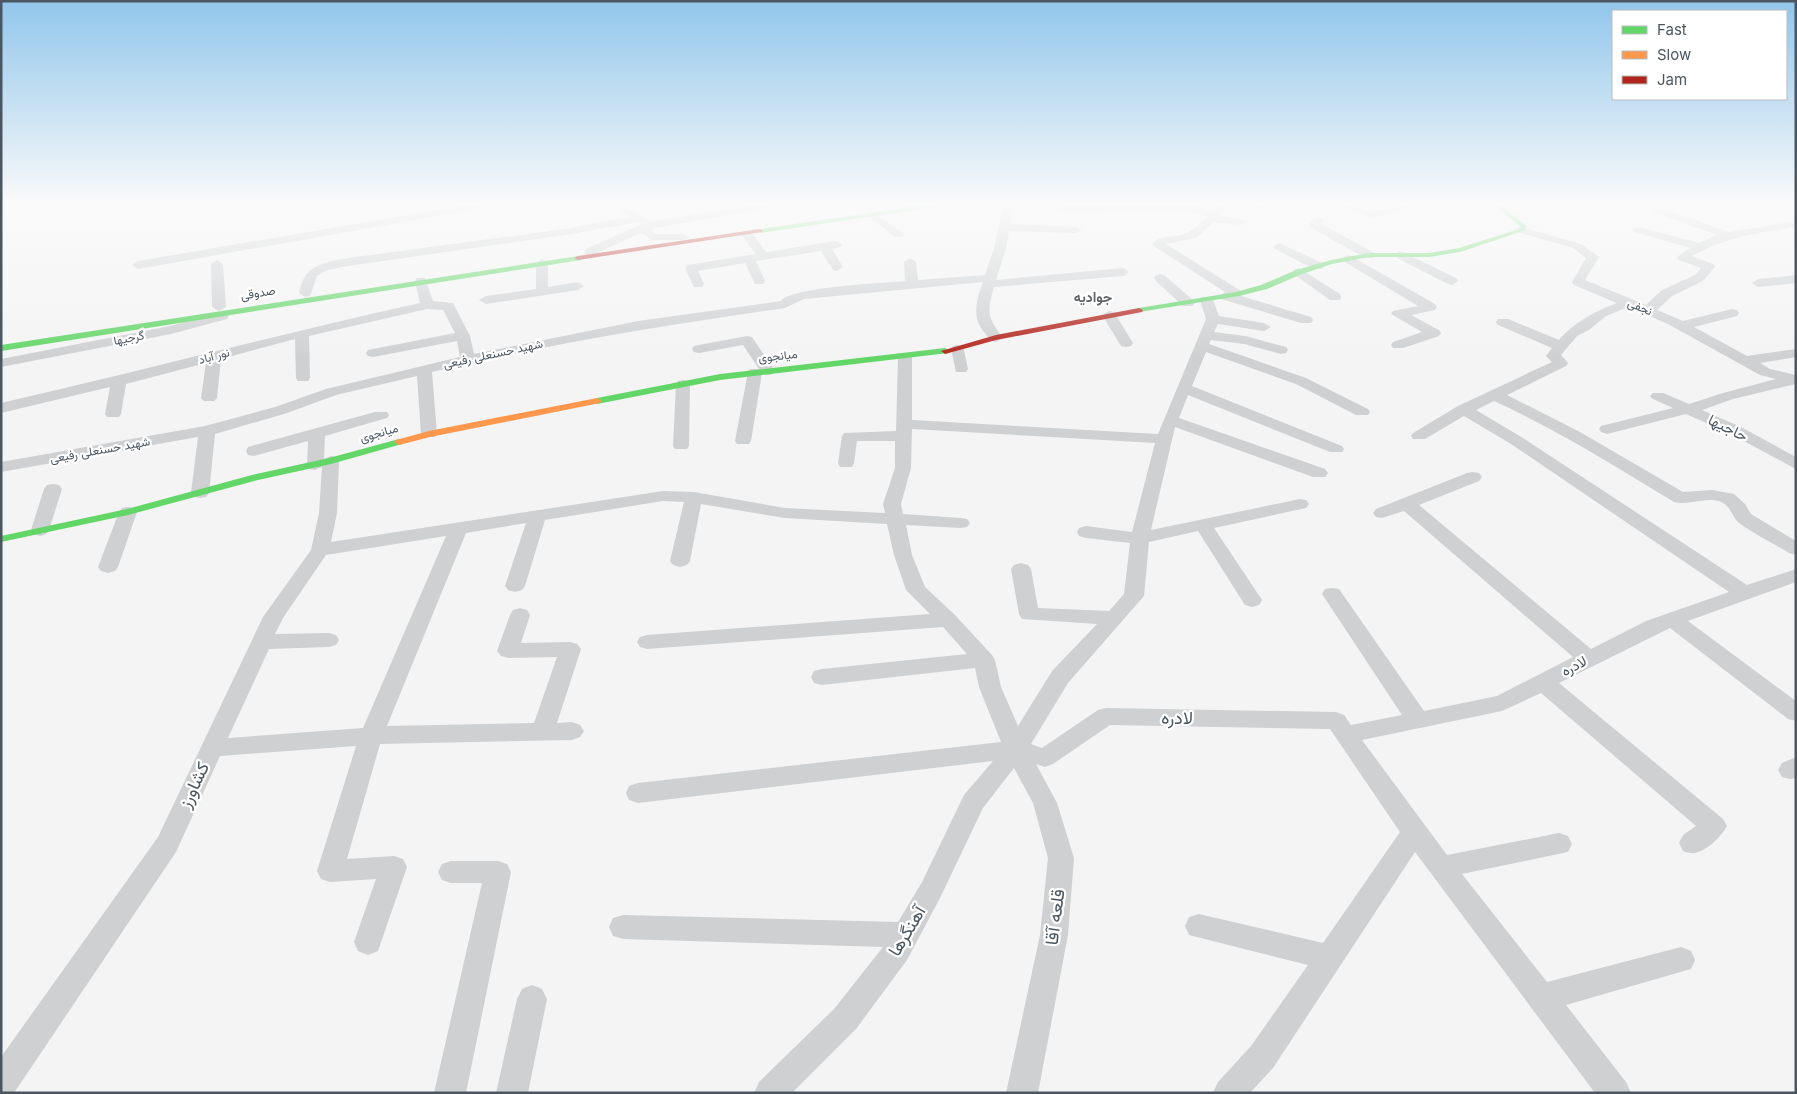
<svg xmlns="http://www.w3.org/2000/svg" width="1797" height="1094" viewBox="0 0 1797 1094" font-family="Inter,Vazirmatn,sans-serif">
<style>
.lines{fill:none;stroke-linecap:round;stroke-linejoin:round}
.street{fill:#ced0d2;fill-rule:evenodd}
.fast{fill:#63d668;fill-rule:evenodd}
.slow{fill:#ff974d;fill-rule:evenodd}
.jam{fill:#b3261e;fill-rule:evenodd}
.labels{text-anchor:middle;stroke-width:4.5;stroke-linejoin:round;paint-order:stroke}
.far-street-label{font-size:12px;fill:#4a5661;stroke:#fff}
.far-neighbourhood-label{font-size:14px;font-weight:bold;fill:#5f6368;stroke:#fff}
.street-label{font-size:15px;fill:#4a5661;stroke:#fff}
.near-street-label{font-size:18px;fill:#4a5661;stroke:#fff}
</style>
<rect width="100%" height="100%" fill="#f4f4f4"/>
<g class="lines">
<path class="street" d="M466 205H487L482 208 138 269 132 265 138 261Z
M613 205H625L648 219 649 222 754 205H776L771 208 654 228 652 231 655 234H683L689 237 683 240H652L641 233 590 256 586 255 584 252 586 249 642 224 639 222 565 235 341 267 325 271 317 276 310 296 305 297 299 293C305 266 317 265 341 259L565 229 630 217Z
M1003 205H1013L1010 224 1076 227 1082 230 1076 233 1009 231 1006 248 996 280 1123 268 1129 272 1123 276 994 287C986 313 988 318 1003 338L996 342C990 341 988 337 984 332 971 317 977 299 983 282L804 299 785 308C666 325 548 344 432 372L437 434 435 437H423L421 434 417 376 336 395 287 413 215 434 209 493 206 497 200 498 194 497 191 493 198 437 1 472V462L205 426 275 407 326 389 460 357 457 341 373 357 368 356 366 353 368 350 455 333 443 310 427 309 309 336 310 378 308 381H298L296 378 295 339 221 359 217 398 214 401H204L201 398 206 363 126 384 121 414 119 417H107L105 414 110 387 1 413V403C141 371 280 334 420 303L415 281 417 278H425L433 301 453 303 470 336 474 354 638 321 781 301C791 287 884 283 905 281L904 262 910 258 916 262 918 280 985 275 994 248Z
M1185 205 1200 207 1212 211 1218 205H1228L1220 216 1241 219 1247 222 1241 225 1214 222 1196 238 1166 244 1241 291 1242 294 1241 296 1311 317 1313 320 1311 323H1301L1221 299 1220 296 1225 292 1154 246 1152 244C1162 233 1176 239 1187 233 1194 230 1201 223 1206 217L1197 213 1185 211 1061 212 1056 209 1061 206Z
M1248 205H1265L1266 206 1261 209 1249 207Z
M1344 205C1356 205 1364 211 1374 211 1386 212 1400 203 1416 205L1415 207 1374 218 1344 208Z
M1562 205H1577L1578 206 1568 211 1564 210Z
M1655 206 1729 232 1790 222 1796 225 1790 228C1755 233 1723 238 1692 256L1713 264 1715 267 1703 281 1672 296 1657 310 1683 321 1732 309 1737 310 1739 313 1737 316 1694 327 1747 356 1796 349V357L1760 363 1770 369 1796 375V384L1733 399 1702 410 1741 427 1796 457V469L1729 433 1686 414 1607 434 1601 432 1599 429 1601 426 1673 408 1653 399 1650 396 1653 393H1663L1689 404 1723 393 1776 379 1760 375 1668 324 1628 307 1606 316 1589 330 1577 336 1561 355 1568 363 1566 366 1507 395 1580 432 1683 492 1712 490 1734 494 1745 504 1751 514 1796 541V555L1789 553C1778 546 1743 528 1736 520 1731 513 1729 505 1721 502 1706 496 1689 506 1674 502 1615 466 1557 430 1494 401L1476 410 1523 438 1747 585 1796 569V582L1688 621 1796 701V721L1788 719 1670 628 1559 683 1723 819 1727 826C1722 836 1703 855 1691 853 1688 853 1686 852 1683 851L1679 843 1683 835 1696 826 1541 693 1502 711 1362 740 1447 855 1559 833 1568 836 1572 844 1568 852 1462 874 1547 982 1681 947 1691 951 1695 960 1691 969 1566 1005 1626 1082 1631 1093H1595L1415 852 1273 1068 1250 1093H1213L1218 1082 1251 1046 1308 965 1189 935 1185 926 1189 917 1199 914 1323 943 1400 832 1330 729 1110 725 1053 764 1045 767 1036 764 1057 803 1074 858 1068 935 1038 1093H1006L1040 935 1048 858 1033 803 1014 768 983 808 940 898 907 960 856 1029 792 1093H754L759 1082 834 1009 883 947 623 939 613 936 609 927 613 918 623 915 898 922 922 882 964 795 993 761 638 803 629 800 626 793 629 786 638 783 1001 742 979 687 975 668 822 685 814 683 811 677 814 671 822 669 967 654 943 627 647 649 640 647 637 642 640 637 647 635 930 614 906 590 894 555 887 524 785 518 701 504 690 561 687 565 680 567 673 565 670 561 684 502 663 501 545 520 525 586 522 590 515 592 508 590 505 586 526 523 466 533 387 726 534 723 557 657 508 658 501 656 497 651 510 615 513 610 520 608 527 610 530 615 521 643 570 642 577 644 581 649 557 723 572 722 580 725 584 731 580 737 572 740 380 744 347 859 394 856 403 859 407 867 378 951 368 955 358 951 354 942 376 879 330 882 321 879 317 871 356 746 220 756 176 852 14 1093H1V1057L158 837 263 617 311 550 319 513 322 467 315 470 309 469 307 465 308 441 254 456 248 455 246 451 248 447 375 412H387L389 415 387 418 325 436 324 459 331 456 337 457 339 461 337 513 331 542 663 491 694 492 785 508 885 513 883 504 895 468V441H857L854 463 852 467H840L838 463 842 436 844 433 896 431 898 357 900 354H910L912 357V420L1158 434 1206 319 1200 300 1202 297H1212L1219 316 1264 323 1271 327 1264 331 1218 324 1214 332 1245 336 1286 347 1288 350 1286 353 1281 354 1244 344 1211 340 1209 344 1306 378 1368 409 1370 412 1368 415H1356L1296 384 1206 352 1192 386 1342 446 1344 449 1342 452H1330L1188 395 1179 418 1325 469 1328 473 1325 477H1313L1175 427 1151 530 1300 499 1306 500 1309 504 1306 508 1214 528 1262 600 1259 605 1252 607 1245 605 1198 531 1149 542 1144 596 1068 683 1031 744 1042 748 1098 710 1106 708 1336 712 1344 715 1351 725 1402 715 1322 594 1325 589 1332 588 1339 589 1424 711 1497 696 1573 657 1404 511 1382 518 1376 517 1373 513 1376 509 1467 473 1473 472 1479 473 1482 477 1479 481 1419 505 1591 649 1646 621 1729 592 1511 444 1464 416 1425 439H1413L1411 436 1413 433 1458 406 1552 362 1546 356 1552 348 1498 325 1496 322 1498 319H1508L1559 340C1572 324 1597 310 1617 303L1574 285 1572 282 1586 258 1573 248 1517 232 1515 230 1517 228 1521 227 1581 244 1599 257 1585 280 1646 305 1662 290 1695 275 1701 268 1679 260 1677 257 1690 248 1635 232 1633 230 1635 228 1639 227 1699 243 1717 235 1651 211 1650 209 1651 207ZM912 429 1155 443 1132 532 1086 526 1079 528 1077 532 1079 536 1086 538 1130 543 1124 594 1109 611 1038 608 1031 569 1028 565 1021 563 1014 565 1011 569 1019 614 1022 619 1097 624 1052 671 1018 726 1001 687 995 660 992 655 955 615 925 587 912 555 906 525 961 528 967 527 970 523 967 519 961 518 903 514 901 504 911 468ZM446 536 363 728 228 738 269 649 329 647 336 645 339 640 336 635 329 633 275 634 283 618 326 555Z
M872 211 903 233 905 235 903 237H895L868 216 866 214 868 212Z
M1319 217 1325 220 1321 224 1373 252 1375 255 1373 258H1365L1310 227 1308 225 1315 218Z
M747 231 751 232 766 252 836 241 840 243 842 245 840 247 832 249 843 267 837 271 833 270 821 251 756 261 765 281 763 284H755L745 263 698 271 704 284 702 287H694L685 268 687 265 756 254 741 234Z
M1279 243 1322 263 1324 266 1322 269H1314L1275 249 1273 247 1275 245Z
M1401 251 1456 278 1458 281 1452 285 1448 284 1397 258 1395 255 1397 252Z
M1349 255 1435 304 1437 307 1435 310 1411 315 1439 330 1441 333 1439 336 1403 348H1393L1391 345 1393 342 1422 332 1391 314 1393 311 1418 306 1345 262 1343 259 1345 256Z
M542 259 548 263V287L578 282 584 286 578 290 486 304 479 300 486 296 536 289V263Z
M217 260 223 264 226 307 219 311 212 307 211 264Z
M1299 268 1340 294 1341 297 1340 300H1330L1295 275 1293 272 1295 269Z
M1160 274 1164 275 1193 300 1195 303 1193 306H1183L1156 281 1154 278 1156 275Z
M1796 275V283L1758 287 1752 283 1758 279Z
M1109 311 1114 312 1133 343 1131 346 1126 347 1121 346 1102 315Z
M222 312 227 313 229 316 227 319 171 334 1 367V359L170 326Z
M747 336 752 337 775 371 773 374 768 375 762 373 751 441 749 444H737L735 441 748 372 750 369H759L743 345 699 353 694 352 692 349 694 346 699 345Z
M958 345 963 346 968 369 966 372H956L951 349 953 346Z
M683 380 688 381 690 384 689 446 687 449H675L673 446 676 384 678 381Z
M53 484 59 485 62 489 49 530 46 534 40 536 34 534 31 530 44 489 47 485Z
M128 507 134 508 137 512 118 567 115 571 108 573 101 571 98 567 119 512 122 508Z
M1796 757V778L1790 779 1782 777 1778 770 1782 763Z
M451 861H498L507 864 511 872 466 1093H434L482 883H451L442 880 438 872 442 864Z
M532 985 542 989 547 999 528 1093H496L517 999 522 989Z"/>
<path class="fast" d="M925 205H938L935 207 760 233 757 231 760 229Z
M1493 205H1500L1527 226 1523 231 1460 252 1429 257H1369L1332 264 1302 274 1267 289 1239 296 1139 312 1135 310 1139 308 1236 292 1261 285 1296 270 1331 260 1369 253H1429L1459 248 1519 229 1520 226Z
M578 256H581V260L1 351V345Z
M945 348 949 351 948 353 720 380 597 404 592 401 597 398 720 374Z
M399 439 404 442 402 444 331 464 258 480 128 515 1 542V536L127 509 252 475 329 458Z"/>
<path class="slow" d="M597 398 602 401 600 403 430 437 399 445 394 442 396 440 429 431Z"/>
<path class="jam" d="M760 229 763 231 762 232 578 260 574 258 578 256Z
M1139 308 1143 310 1142 312 996 340 945 354 941 351 996 335Z"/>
</g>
<linearGradient id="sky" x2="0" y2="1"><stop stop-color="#91c6eb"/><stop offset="0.57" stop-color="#fafafa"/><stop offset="1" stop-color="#fafafa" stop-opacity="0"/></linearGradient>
<rect width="1797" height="358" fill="url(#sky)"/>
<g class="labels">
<g class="far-street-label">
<text transform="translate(258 293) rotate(-9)" y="4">صدوقی</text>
<text transform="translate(1640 307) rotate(23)" y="4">نجفی</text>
<text transform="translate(129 338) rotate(-11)" y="4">گرجیها</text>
<text transform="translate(493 354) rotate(-12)" y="4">شهید حسنعلی رفیعی</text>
<text transform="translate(214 356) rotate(-15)" y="4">نور آباد</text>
<text transform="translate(778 356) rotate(-6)" y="4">میانجوی</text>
<text transform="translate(379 433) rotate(-16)" y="4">میانجوی</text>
<text transform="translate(100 450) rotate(-10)" y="4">شهید حسنعلی رفیعی</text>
</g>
<g class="far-neighbourhood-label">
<text x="1093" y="302">جوادیه</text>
</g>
<g class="street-label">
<text transform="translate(1728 428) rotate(26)" y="5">حاجیها</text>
<text transform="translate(1574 666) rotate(-27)" y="5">لادره</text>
</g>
<g class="near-street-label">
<text transform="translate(1177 718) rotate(1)" y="6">لادره</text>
<text transform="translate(194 785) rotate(-65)" y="6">کشاورز</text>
<text transform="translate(1055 917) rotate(-83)" y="6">قلعه آقا</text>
<text transform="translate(907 931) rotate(-59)" y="6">آهنگرها</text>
</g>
</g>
<rect width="1797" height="1094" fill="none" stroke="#4a5661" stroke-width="5"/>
<rect x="1612" y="10" width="175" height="90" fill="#ffffff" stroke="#b7bbc0"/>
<rect x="1622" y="26" width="25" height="8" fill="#63d668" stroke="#b7bbc0"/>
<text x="1657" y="35" font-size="15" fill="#4a5661">Fast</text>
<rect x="1622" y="51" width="25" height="8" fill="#ff974d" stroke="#b7bbc0"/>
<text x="1657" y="60" font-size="15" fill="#4a5661">Slow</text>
<rect x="1622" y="76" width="25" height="8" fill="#b3261e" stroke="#b7bbc0"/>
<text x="1657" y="85" font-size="15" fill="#4a5661">Jam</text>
</svg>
